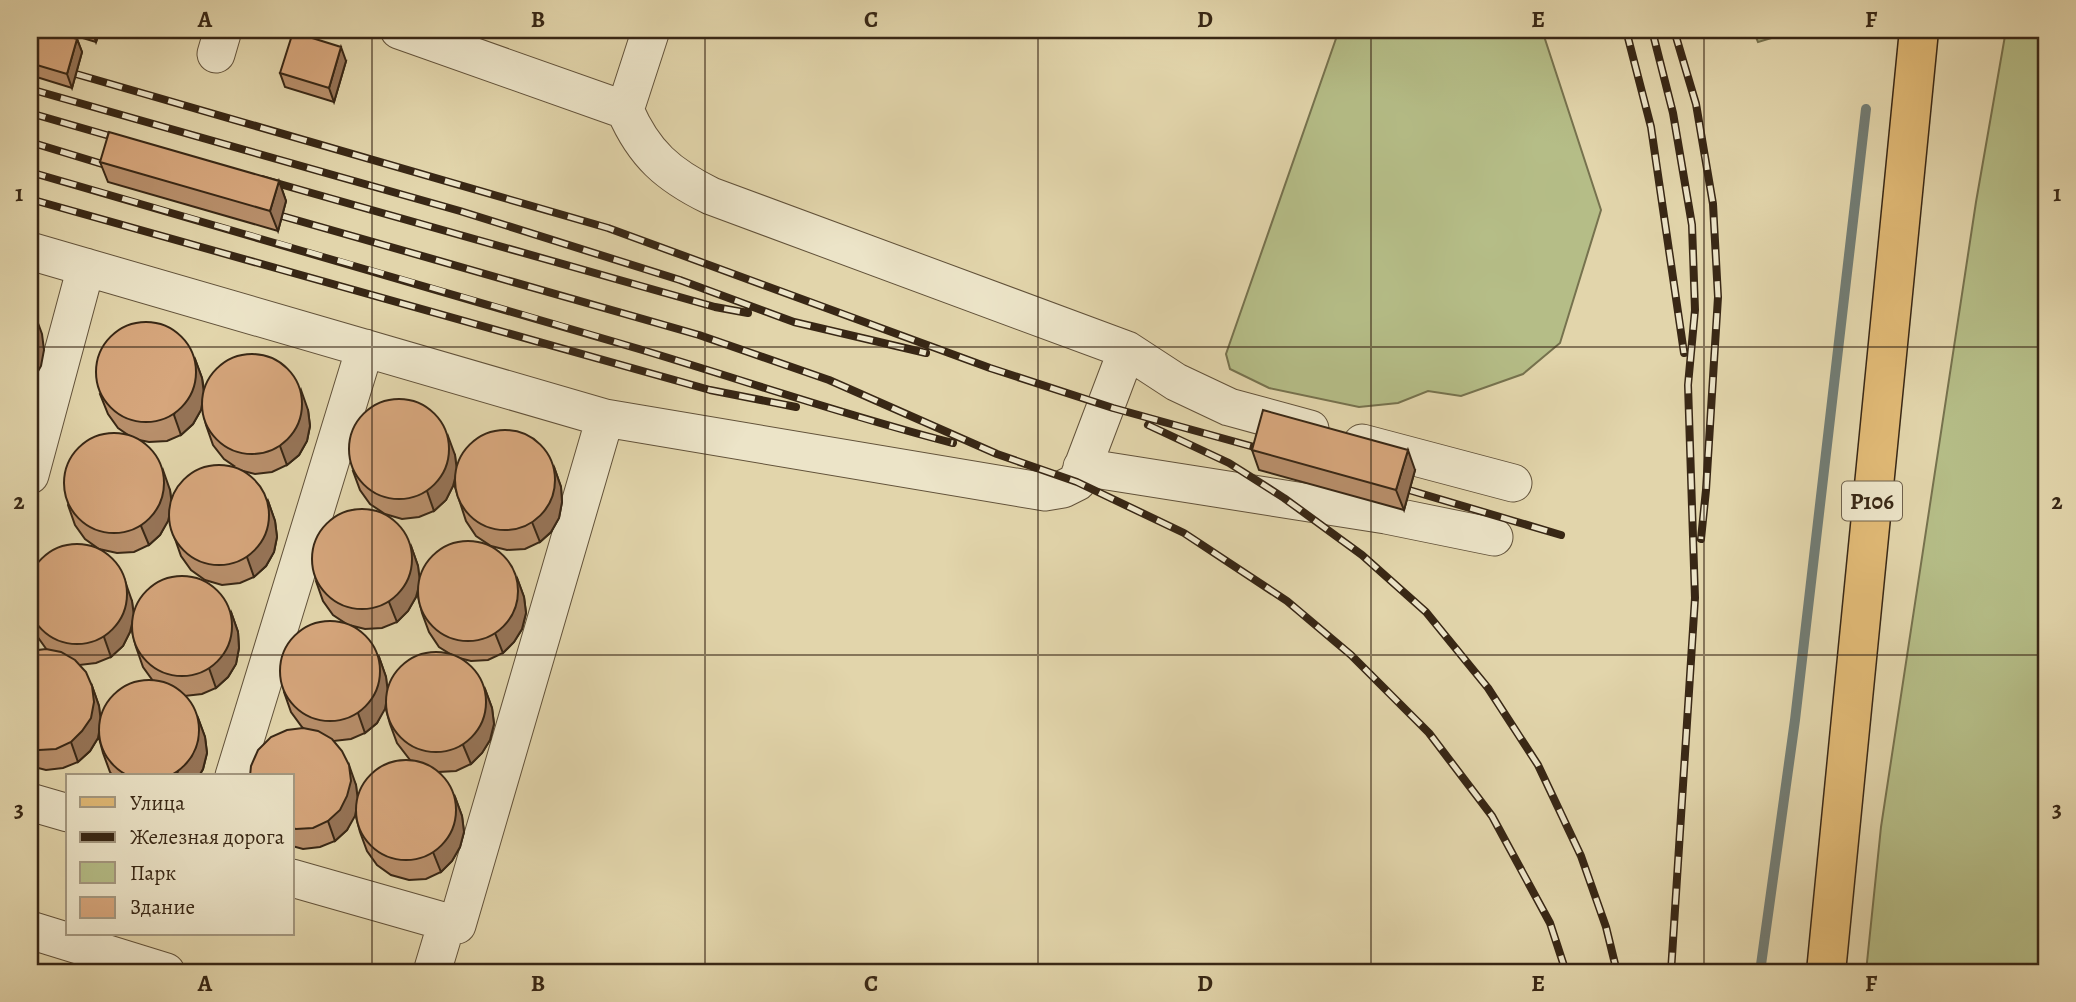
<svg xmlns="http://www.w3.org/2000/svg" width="2076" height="1002" viewBox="0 0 2076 1002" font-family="Alegreya,serif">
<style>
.green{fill:#b5bd87;stroke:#76724e;stroke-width:2}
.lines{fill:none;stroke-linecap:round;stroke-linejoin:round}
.stream{stroke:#727d75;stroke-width:10}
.minor-casing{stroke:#62523a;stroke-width:39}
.major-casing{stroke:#382715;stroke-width:41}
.minor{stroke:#ece4c8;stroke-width:37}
.major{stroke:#e1ba76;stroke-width:38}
.rail-casing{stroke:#382715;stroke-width:8}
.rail{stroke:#ece4c8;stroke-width:5;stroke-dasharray:16;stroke-linecap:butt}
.wall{fill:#b88f6b;stroke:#382715;stroke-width:2;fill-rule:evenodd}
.shaded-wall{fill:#967457;stroke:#382715;stroke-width:2}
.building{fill:#d6a67c;stroke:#382715;stroke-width:2}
.grid{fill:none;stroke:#382715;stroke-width:2;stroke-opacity:0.55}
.labels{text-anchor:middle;stroke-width:7;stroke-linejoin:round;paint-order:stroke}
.shield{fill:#ece4c8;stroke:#6e604b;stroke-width:2}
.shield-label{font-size:23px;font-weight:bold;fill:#382715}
.neatline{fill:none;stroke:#382715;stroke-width:2.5}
.grid-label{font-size:23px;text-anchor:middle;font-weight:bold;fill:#382715}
</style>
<rect width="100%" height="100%" fill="#e2d5ab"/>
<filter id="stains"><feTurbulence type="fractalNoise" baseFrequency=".00286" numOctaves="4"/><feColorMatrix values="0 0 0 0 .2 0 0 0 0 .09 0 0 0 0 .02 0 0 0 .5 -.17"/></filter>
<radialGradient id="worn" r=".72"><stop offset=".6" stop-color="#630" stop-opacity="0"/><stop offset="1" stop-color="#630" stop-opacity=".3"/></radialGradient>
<path class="green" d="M1339 30H1542L1601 210 1560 343 1523 374 1461 396 1428 391 1398 403 1359 407 1269 388 1230 369 1226 354Z
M1753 30H1788L1785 34 1758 42Z
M2006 30H2046V972H1866L1881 827 1976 202Z"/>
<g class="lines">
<path class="stream" d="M1760 972 1795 720 1866 109"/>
<defs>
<path id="minor" d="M399 30 625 110C644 154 668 175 711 196L1127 350 1176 382 1229 407 1310 429
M216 54 223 30
M625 110 651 30
M30 251 605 418 1045 492 1063 489 1077 482 1127 350
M1362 443 1513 483
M1082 467 1386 515 1494 537
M30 475 86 267
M234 776 365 348
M30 802 68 813
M292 878 457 925 605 418
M30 930 166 972
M432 972 447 922"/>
<path id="major" d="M1826 972 1919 30"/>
</defs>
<use href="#minor" class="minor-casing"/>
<use href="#major" class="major-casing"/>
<use href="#minor" class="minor"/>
<use href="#major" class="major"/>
<defs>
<path id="rail" d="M1626 30 1651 127 1684 353
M1652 30 1673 113 1692 225 1695 310 1688 385 1695 598 1671 972
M1674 30 1696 104 1713 204 1718 297 1706 490 1701 539
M76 74 608 228 990 368 1113 408 1265 450
M30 89 460 211 680 280 794 322 926 353
M30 113 127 141
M30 142 112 167
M30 172C233 230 436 288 639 349 743 380 847 416 953 443
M262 179 715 307 748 313
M30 199 710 390 796 407
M282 216 699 335 829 380 997 454 1077 482 1184 533 1287 601 1351 655 1429 733 1492 816 1550 923 1566 972
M1148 425 1229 463 1284 498 1362 555 1426 612 1488 688 1538 765 1581 856 1606 927 1617 972
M1409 490 1561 535"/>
</defs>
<use href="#rail" class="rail-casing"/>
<use href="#rail" class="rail"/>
</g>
<path class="wall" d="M30 30 77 39 82 52 72 88 30 75Z
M56 30H100L96 42Z
M346 61 334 102 285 87 280 73Z
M100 162 279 181 286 201 278 231 108 182Z
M195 359 202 378 204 389 308 410 310 426 307 441 299 455 287 465 272 472 255 474 243 471 268 501 275 521 277 537 274 552 266 566 254 577 240 583 222 585 205 580 191 570 181 556 174 536 169 518 160 535 149 545 134 552 117 553 99 549 85 539 75 525 68 505 128 435 118 428 108 414 100 394ZM202 405 206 425 213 445 224 459 234 466 171 500 170 490 139 440 149 442 167 441 181 435 193 424 201 410Z
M1252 450 1415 470 1404 510 1259 470Z
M455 455 456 466 554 467 561 487 562 502 559 518 551 532 540 542 525 549 507 550 491 546 476 536 466 521 454 484 446 500 434 511 419 517 402 519 385 514 370 504 360 490 353 471Z
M411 546 418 566 419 577 517 578 524 597 526 613 522 629 514 642 503 653 488 660 471 661 459 658 485 689 492 708 494 724 490 740 482 753 471 764 456 771 439 772 455 797 462 816 464 832 460 847 452 861 441 872 426 879 409 880 391 875 377 865 367 851 360 832 355 813 347 830 335 841 320 847 303 849 292 846V776L304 729 302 727 291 712 284 692 345 623 333 615 323 601 316 581ZM417 592 422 613 429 632 439 647 450 654 387 688 386 677 379 657 353 626 365 629 382 628 397 622 408 611 416 597ZM385 706 390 724 397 743 410 760 357 796 356 785 333 741 351 739 365 733 377 723Z
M132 601 133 612H231L238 632 239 648 236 664 228 677 216 688 202 694 184 696 198 718 205 737 207 753 203 769 199 776H113L110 772 103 753 98 734V738L90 751 78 762 63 768 46 770 30 766V651L47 650 37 636 30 615ZM131 627 136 647 143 667 153 681 100 717 99 706 92 686 79 665 96 663 111 657 123 646 130 632Z"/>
<path class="shaded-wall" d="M92 30H100L96 42Z
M77 39 82 52 72 88 67 74Z
M341 47 346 61 334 102 329 88Z
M279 181 286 201 278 231 270 211Z
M35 315 42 334 44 350 41 366 33 380 30 382V353Z
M195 359 202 378 204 394 201 410 193 424 181 435 174 415Z
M301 390 308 410 310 426 307 441 299 455 287 465 280 446Z
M448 436 455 455 457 471 453 486 446 500 434 511 427 491Z
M1408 450 1415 470 1404 510 1396 490Z
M554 467 561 487 562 502 559 518 551 532 540 542 532 522Z
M163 470 170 490 172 505 168 521 160 535 149 545 141 526Z
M268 501 275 521 277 537 274 552 266 566 254 577 247 557Z
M411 546 418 566 420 582 416 597 408 611 397 622 389 602Z
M517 578 524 597 526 613 522 629 514 642 503 653 495 633Z
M125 581 132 601 134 616 130 632 123 646 111 657 104 637Z
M231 612 238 632 239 648 236 664 228 677 216 688 209 668Z
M379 657 386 677 388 693 385 709 377 723 365 733 358 713Z
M92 686 99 706 101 722 98 738 90 751 78 762 71 742Z
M485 689 492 708 494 724 490 740 482 753 471 764 463 745Z
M198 718 205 737 207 753 203 769 199 776H177V774Z
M349 765 356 785 358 801 355 816 347 830 335 841 328 821Z
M455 797 462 816 464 832 460 847 452 861 441 872 433 852Z"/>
<path class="building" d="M30 30H48L77 39 67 74 30 63Z
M293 32 341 47 329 88 280 73Z
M109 132 279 181 270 211 100 162Z
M30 303 35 315 36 330 33 346 30 353Z
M96 372a50 50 0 1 1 100 0a50 50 0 1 1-100 0Z
M202 404a50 50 0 1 1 100 0a50 50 0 1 1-100 0Z
M349 449a50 50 0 1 1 100 0a50 50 0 1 1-100 0Z
M1263 410 1408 450 1396 490 1252 450Z
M455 480a50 50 0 1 1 100 0a50 50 0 1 1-100 0Z
M64 483a50 50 0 1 1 100 0a50 50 0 1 1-100 0Z
M169 515a50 50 0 1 1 100 0a50 50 0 1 1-100 0Z
M312 559a50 50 0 1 1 100 0a50 50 0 1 1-100 0Z
M418 591a50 50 0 1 1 100 0a50 50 0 1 1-100 0Z
M27 594a50 50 0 1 1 100 0a50 50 0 1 1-100 0Z
M132 626a50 50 0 1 1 100 0a50 50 0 1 1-100 0Z
M280 671a50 50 0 1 1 100 0a50 50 0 1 1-100 0Z
M46 649 61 652 75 660 86 672 92 686 94 702 91 718 82 731 71 742 56 749 39 750 30 748V651Z
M386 702a50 50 0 1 1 100 0a50 50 0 1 1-100 0Z
M99 730a50 50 0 1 1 100 0a50 50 0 1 1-100 0Z
M303 728 318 731 332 739 342 751 349 765 351 781 347 796 340 810 328 821 313 828 296 829 292 828V776H250L251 766 258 750 271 737 287 730Z
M356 810a50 50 0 1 1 100 0a50 50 0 1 1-100 0Z"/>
<path class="grid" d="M372 30V972M705 30V972M1038 30V972M1371 30V972M1704 30V972M30 347H2046M30 655H2046"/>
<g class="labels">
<rect class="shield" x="1842" y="481.5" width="60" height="39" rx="5"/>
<g class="shield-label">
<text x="1872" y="509">Р106</text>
</g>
</g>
<rect width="2076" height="1002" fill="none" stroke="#e2d5ab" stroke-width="77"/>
<rect x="66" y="774" width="228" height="161" fill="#ece4c8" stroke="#a49880" stroke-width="2"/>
<rect x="80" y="797" width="35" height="10" fill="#e1ba76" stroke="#a49880" stroke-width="2"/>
<text x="130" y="810" font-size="21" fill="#382715">Улица</text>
<rect x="80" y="832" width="35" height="10" fill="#382715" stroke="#a49880" stroke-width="2"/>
<text x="130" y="844" font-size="21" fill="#382715">Железная дорога</text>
<rect x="80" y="862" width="35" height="21" fill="#b5bd87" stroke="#a49880" stroke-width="2"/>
<text x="130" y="880" font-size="21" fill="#382715">Парк</text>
<rect x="80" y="897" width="35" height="21" fill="#d6a67c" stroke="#a49880" stroke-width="2"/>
<text x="130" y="914" font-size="21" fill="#382715">Здание</text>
<rect x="38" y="38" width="2000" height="926" class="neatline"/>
<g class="grid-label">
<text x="205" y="27">A</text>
<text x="538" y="27">B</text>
<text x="871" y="27">C</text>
<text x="1205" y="27">D</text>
<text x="1538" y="27">E</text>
<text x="1871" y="27">F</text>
<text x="19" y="201">1</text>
<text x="2057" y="201">1</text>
<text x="19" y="509">2</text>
<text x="2057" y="509">2</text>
<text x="19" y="817">3</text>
<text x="2057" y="817">3</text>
<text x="205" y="991">A</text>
<text x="538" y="991">B</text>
<text x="871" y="991">C</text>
<text x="1205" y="991">D</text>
<text x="1538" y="991">E</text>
<text x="1871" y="991">F</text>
</g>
<rect width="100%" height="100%" filter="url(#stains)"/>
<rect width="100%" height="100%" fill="url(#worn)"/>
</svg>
